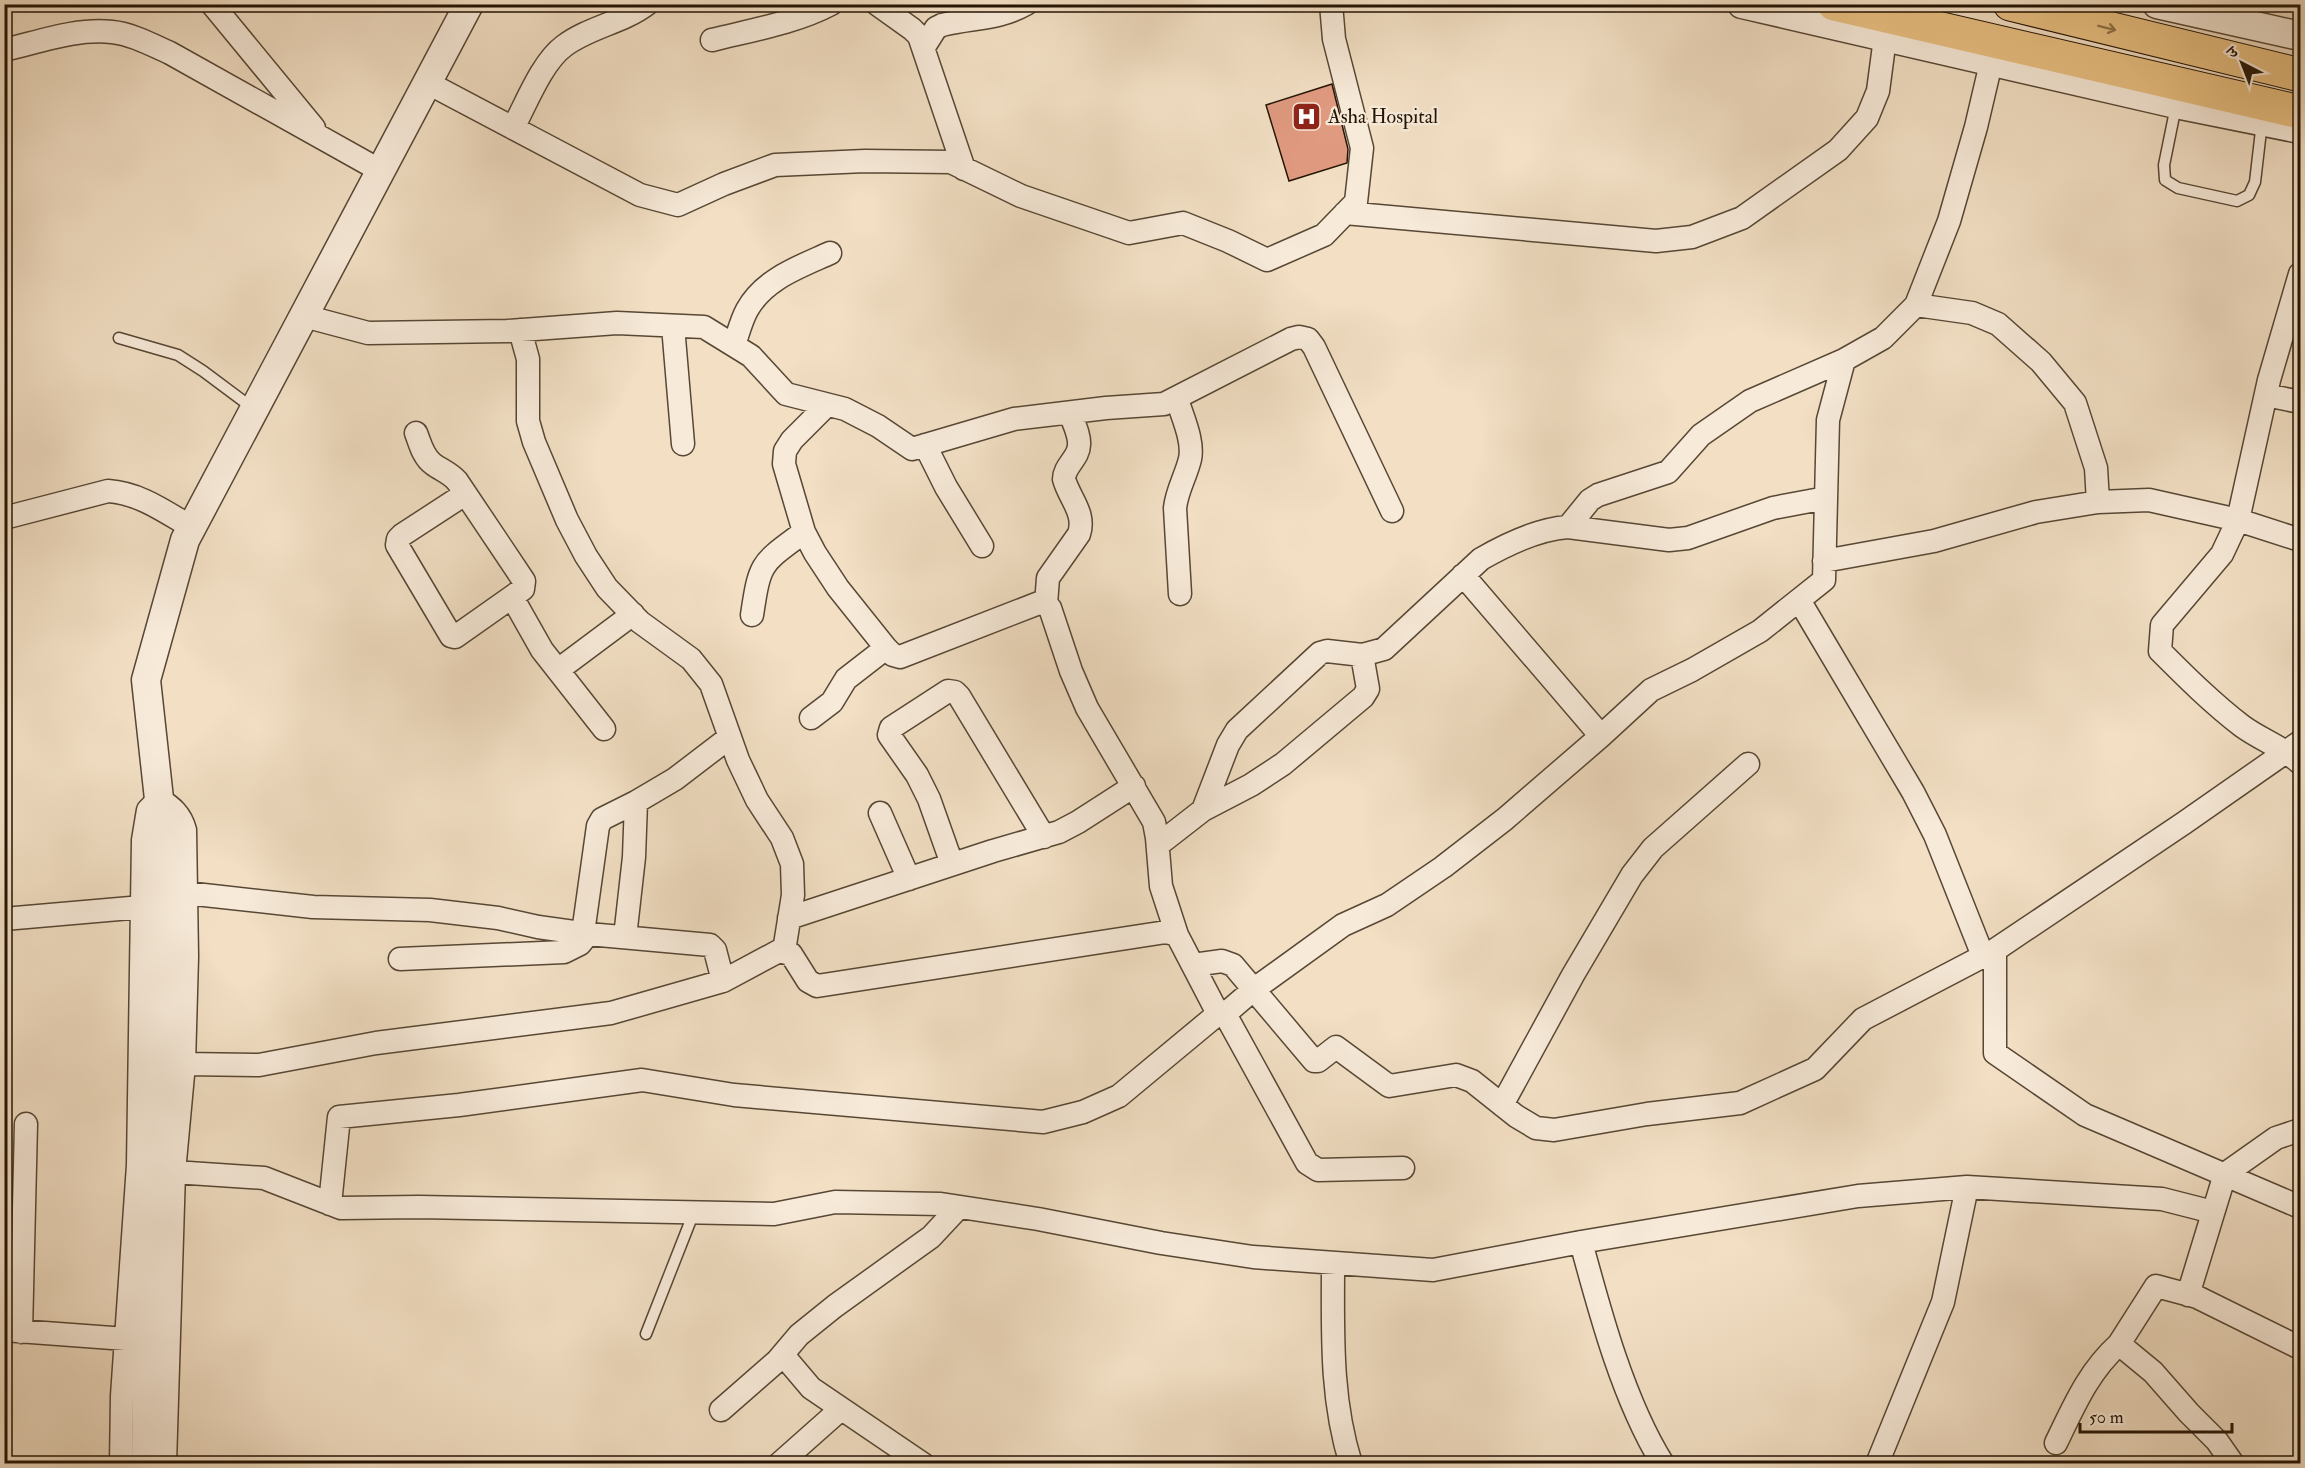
<svg xmlns="http://www.w3.org/2000/svg" width="2305" height="1468" viewBox="0 0 2305 1468" font-family="'IM FELL Double Pica','Noto Serif Devanagari',serif">
<style>
.building{fill:#e09a80;stroke:#231404;stroke-width:1.5}
.lines{fill:none;stroke-linecap:round;stroke-linejoin:round}
.service-casing{stroke:#574734;stroke-width:13}
.minor-casing{stroke:#574734;stroke-width:25}
.tertiary-casing{stroke:#574734;stroke-width:31}
.trunk-casing{stroke:#231404;stroke-width:35}
.service{stroke:#f7ead9;stroke-width:10}
.minor{stroke:#f7ead9;stroke-width:22}
.tertiary{stroke:#f7ead9;stroke-width:28}
.trunk{stroke:#e9c082;stroke-width:33}
.oneway{stroke:#907349}
.labels{text-anchor:middle;stroke-width:4.5;stroke-linejoin:round;paint-order:stroke}
.poi-label{font-size:20px;fill:#231404;stroke:#f7ead9;text-anchor:start}
</style>
<rect width="100%" height="100%" fill="#f2dfc4"/>
<filter id="stains"><feTurbulence type="fractalNoise" baseFrequency=".00333" numOctaves="4"/><feColorMatrix values="0 0 0 0 .2 0 0 0 0 .09 0 0 0 0 .02 0 0 0 .5 -.17"/></filter>
<radialGradient id="worn" r=".72"><stop offset=".6" stop-color="#630" stop-opacity="0"/><stop offset="1" stop-color="#630" stop-opacity=".3"/></radialGradient>
<path class="building" d="M1332 84 1348 149 1347 163 1289 181 1266 105Z"/>
<g class="lines">
<defs>
<path id="service" d="M2176 106 2164 165 2165 180 2178 188 2237 201 2249 195 2255 182 2262 122
M119 338 178 355 203 371 254 409
M646 1334 694 1212"/>
<path id="minor" d="M212 4 314 128
M877 4 912 29 919 36 964 169
M712 40C752 30 795 23 831 4
M924 47 936 28 942 25C973 17 998 20 1026 4
M4 50C39 42 76 28 112 32 132 34 152 45 170 53L381 171
M428 83 640 195 678 205 724 184 775 165 865 161 951 162 1021 196 1129 233 1183 223 1228 241 1267 260 1324 235 1356 202 1362 148 1334 39 1331 4
M513 128C526 104 542 62 564 46 589 27 622 23 647 4
M1345 213 1656 241 1692 237 1742 218 1838 150 1867 118 1878 91 1885 38
M1916 305 1972 313 1998 324 2041 362 2075 403 2096 468 2098 502
M304 316 368 333 507 331 617 323 704 327 751 356 786 394 845 409 878 426 912 449 1014 419 1106 408 1164 404 1291 339 1299 337 1308 339 1314 347 1392 511
M673 326 683 444
M520 330 528 359V421L534 442 567 520 586 556 607 588 640 622 691 659 711 684 738 760 757 800 782 838 792 864 793 895 784 951
M734 345C738 334 741 321 747 310 764 279 799 267 830 253
M2266 395 2300 402
M1177 399C1182 416 1194 441 1190 459 1186 476 1177 490 1175 508L1180 594
M827 405 792 440 785 451 784 464 804 532 815 553 838 588 886 648 893 655 900 657 1039 603 1046 604 1050 608 1071 671 1087 708 1154 822 1157 838 1161 886 1177 935
M416 433C420 443 423 457 433 464 441 470 450 473 457 481L524 581 523 589 455 637 451 636 397 545 398 539 402 535 465 494
M925 445 946 487 982 546
M4 518 108 491C139 493 164 511 191 527
M1568 527 1590 500 1598 495 1668 472 1701 435 1750 401 1844 360
M2300 540 2238 520 2222 554 2162 625 2160 651C2186 677 2212 703 2242 726 2261 740 2283 747 2300 763
M1824 561 1934 541 2036 512 2098 502 2149 500 2238 520 2269 380 2300 274
M1463 575 1601 736
M512 597 542 650 604 729
M1799 600 1913 792 1935 835 1983 956
M1046 604 1048 578 1079 534C1086 513 1069 498 1064 479 1064 466 1079 458 1079 445 1080 435 1073 422 1070 413
M752 615C760 561 761 564 804 532
M558 670 633 614
M811 718 832 702 846 679 886 648
M2300 742 2184 823 1995 950V1053L2085 1115 2300 1207
M1203 810 1251 785 1283 764 1363 697 1368 689 1362 655
M880 813 909 879
M1158 845 1203 810 1228 745 1237 730 1320 653 1327 651 1362 655 1384 649 1481 559C1507 544 1538 529 1568 527L1669 540 1688 538 1773 508 1826 498
M952 864 929 799 917 775 889 735 891 728 948 691 955 692 959 696 1044 837
M186 893 313 907 430 910 498 918 538 927 588 934 710 945 715 950 723 981
M789 918 993 851 1059 832 1078 822 1134 786
M4 919 142 907
M583 933 598 826 602 819 636 802 675 779 730 737
M625 937 634 857 636 802
M400 959 564 952 580 944 588 934
M1193 965 1222 961 1233 965 1314 1061H1318L1336 1047 1389 1086 1456 1075 1472 1081 1516 1116 1536 1128 1554 1130 1647 1114 1740 1103 1815 1069 1863 1019 1995 950
M1225 1014 1307 1163 1318 1170 1403 1168
M184 1064 259 1065 376 1043 611 1013 723 981 779 951 791 954 808 981 817 986 1166 932 1177 935 1214 1006 1219 1013 1225 1014 1253 990 1343 925 1387 905 1443 867 1505 819 1601 736 1651 690 1692 670 1760 631 1824 580 1828 420 1844 360 1883 338 1916 305 1949 221 1976 127 1995 46
M1502 1105 1573 975 1632 875 1653 848 1748 764
M174 1172 264 1178 341 1208 419 1207 774 1214 835 1202 941 1204 1038 1219 1161 1243 1253 1257 1433 1270 1581 1242 1858 1196 1967 1187 2162 1199 2213 1212
M330 1204 339 1117 459 1105 642 1080 734 1095 1043 1122 1083 1112 1119 1096 1219 1013
M1581 1242C1600 1313 1624 1402 1663 1464
M1333 1263C1333 1330 1330 1398 1351 1464
M2188 1295 2225 1174 2276 1138 2300 1130
M4 1330 126 1339
M21 1332 26 1124
M783 1355 811 1388 923 1464
M721 1410 777 1361 799 1335 835 1306 931 1237 959 1207
M2056 1443C2074 1406 2088 1372 2119 1344
M121 1464 122 1396 138 1165 143 840 148 810 159 799C172 807 181 815 185 830L187 957 184 1064 174 1172 165 1464
M779 1464 841 1409
M1877 1464 1943 1302 1967 1187
M2233 1464 2217 1441 2189 1413 2153 1372 2119 1344 2156 1286 2197 1297 2300 1348"/>
<path id="tertiary" d="M1742 4 2176 104 2300 129
M2157 4 2300 36
M146 1464 147 1337 157 1181 165 921 159 799 146 680 185 540 469 4"/>
<path id="trunk" d="M1834 4 2300 112
M2010 4 2300 75"/>
</defs>
<use href="#service" class="service-casing"/>
<use href="#minor" class="minor-casing"/>
<use href="#tertiary" class="tertiary-casing"/>
<use href="#trunk" class="trunk-casing"/>
<use href="#service" class="service"/>
<use href="#minor" class="minor"/>
<use href="#tertiary" class="tertiary"/>
<use href="#trunk" class="trunk"/>
</g>
<defs><path id="oneway-shaft" d="M-6 0H5M1.5-3L5.5 0L1.5 3" fill="none" stroke-width="1.6" stroke-linecap="round" stroke-linejoin="round" transform="scale(1.5)"/></defs>
<use class="oneway" href="#oneway-shaft" transform="translate(2107 28) rotate(14)"/>
<defs>
<symbol id="hospital-square" viewBox="-11 -11 22 22"><rect x="-9" y="-9" width="18" height="18" rx="4" fill="#8f2418" stroke="#f7ead9"/><path d="M-5-5h3v3.5h4V-5h3V5h-3V1.5h-4V5h-3Z" fill="#fff"/></symbol>
</defs>
<g fill-rule="evenodd">
<use href="#hospital-square" x="1290" y="100" width="33" height="33"/>
</g>
<g class="labels">
<g class="poi-label">
<text x="1328" y="123">Asha Hospital</text>
</g>
</g>
<rect width="2305" height="1468" fill="none" stroke="#f2dfc4" stroke-width="24"/>
<rect x="6" y="6" width="2293" height="1456" fill="none" stroke="#231404" stroke-width="3"/>
<rect x="12" y="12" width="2281" height="1444" fill="none" stroke="#231404" stroke-width="1.5"/>
<g transform="translate(2242 63) rotate(318)" stroke="#f7ead9" stroke-width="4.5" paint-order="stroke">
<path d="M0-4.5L10 22L0 15L-10 22Z" fill="#231404"/>
<text y="-9" font-size="16" font-weight="bold" text-anchor="middle" fill="#231404">उ</text>
</g>
<path d="M2080 1423v9h152v-9" fill="none" stroke="#231404" stroke-width="3"/>
<text x="2089" y="1423" font-size="18" fill="#231404" stroke="#f7ead9" stroke-width="4.5" paint-order="stroke">50 m</text>
<rect width="100%" height="100%" filter="url(#stains)"/>
<rect width="100%" height="100%" fill="url(#worn)"/>
</svg>
